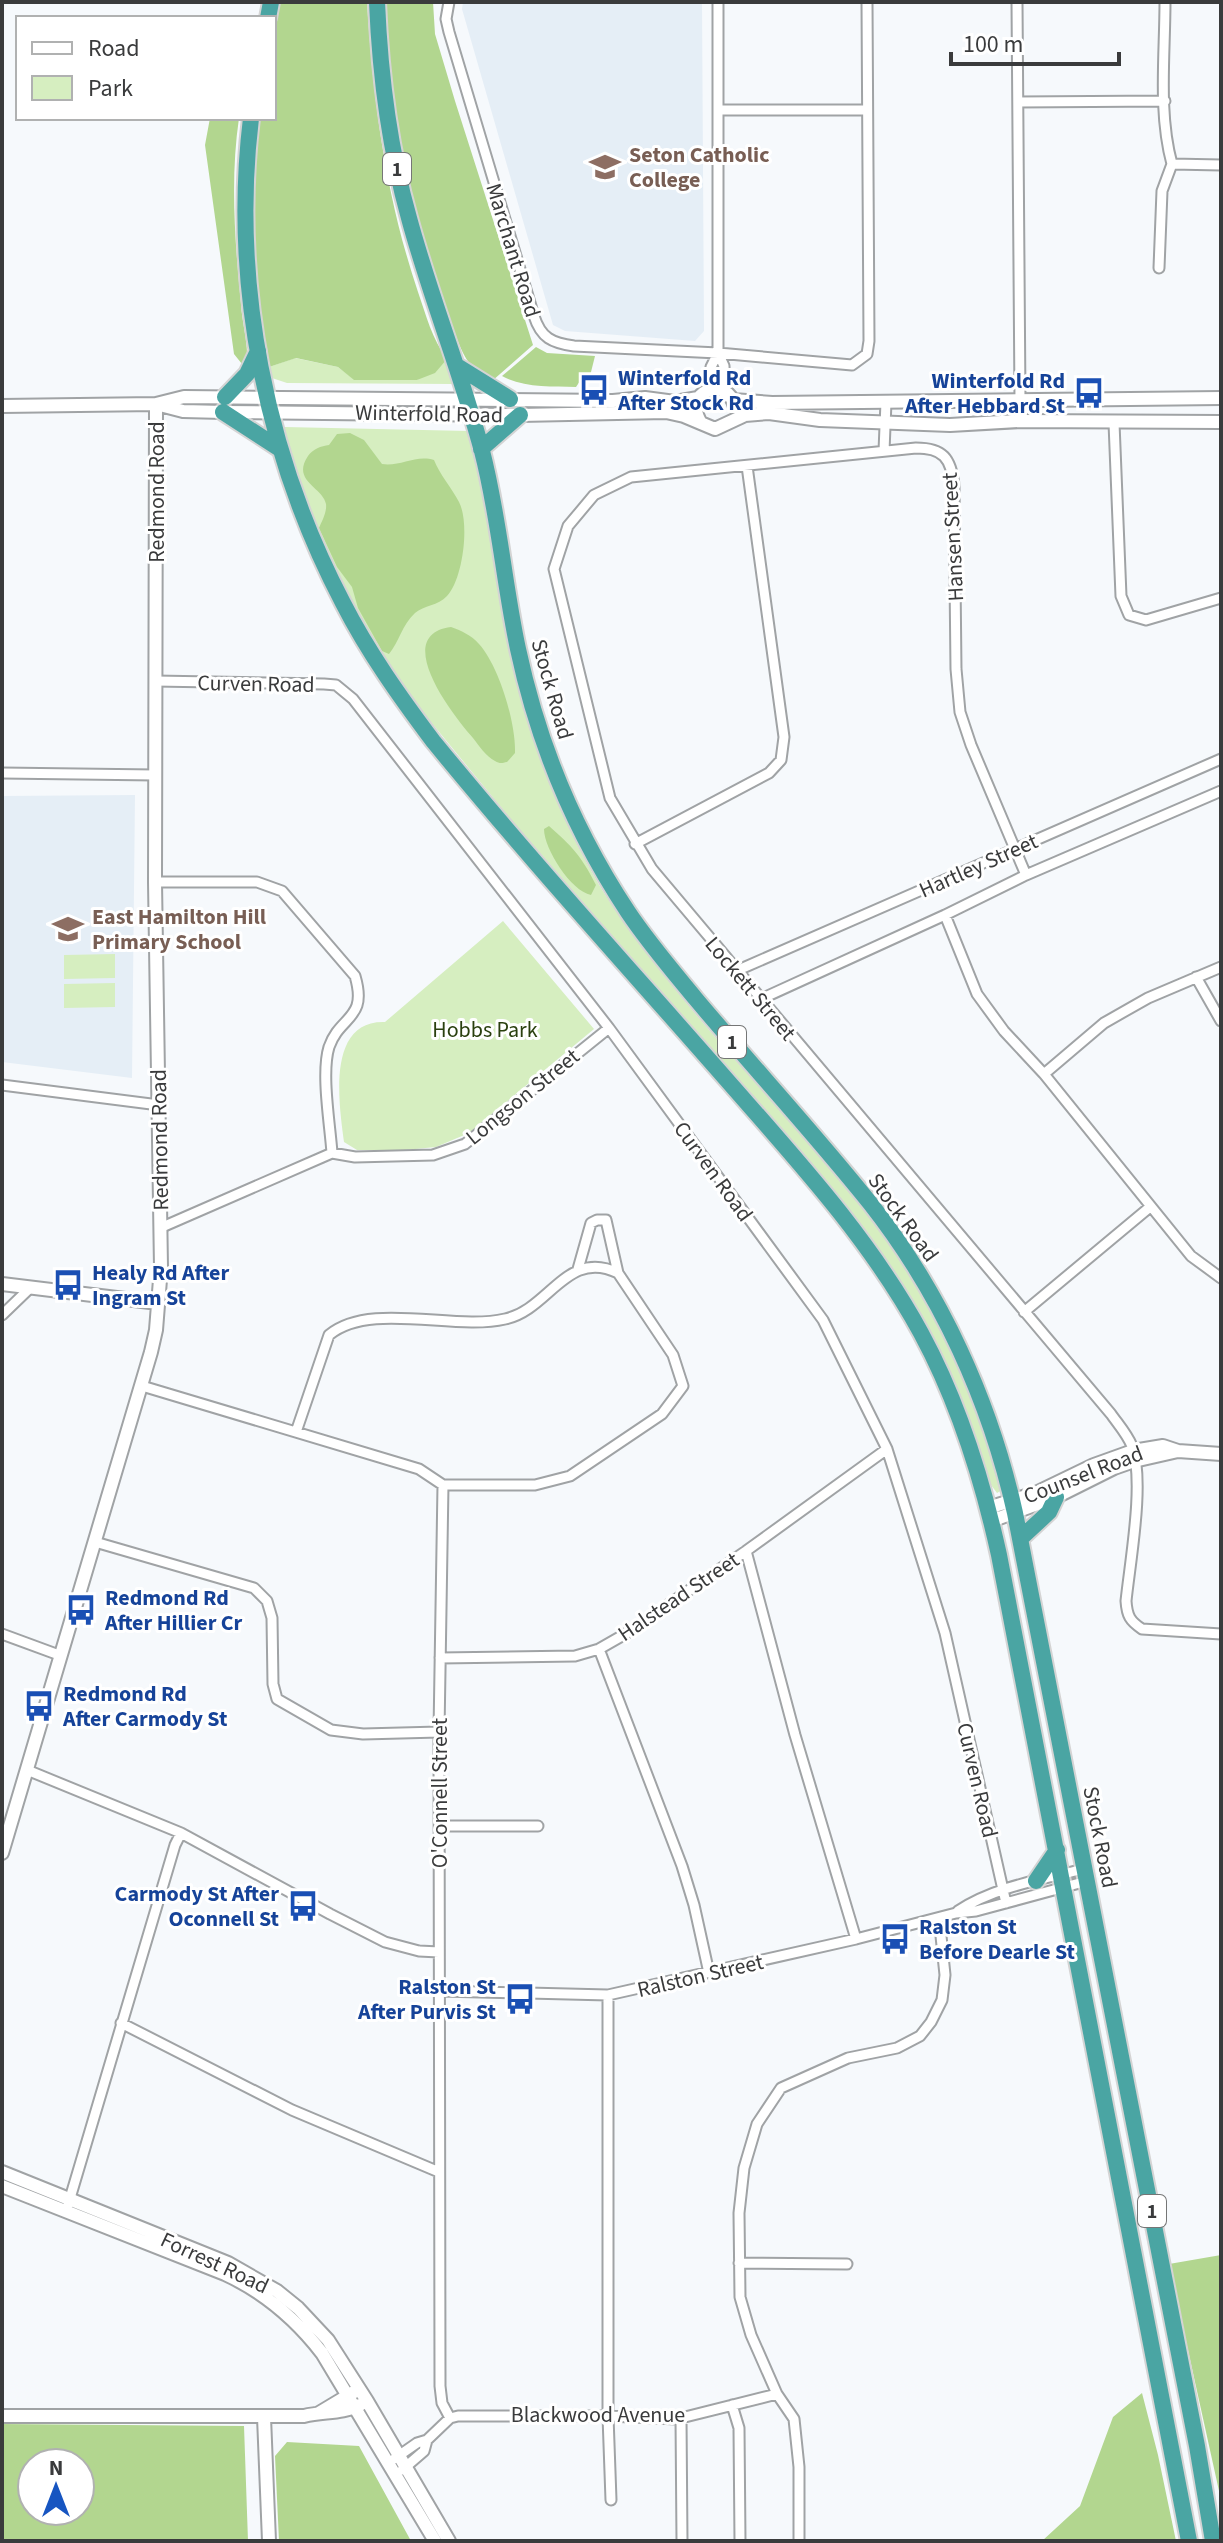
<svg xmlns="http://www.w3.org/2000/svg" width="1223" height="2543" viewBox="0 0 1223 2543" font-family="'Source Sans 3',sans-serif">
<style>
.built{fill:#e5eef6}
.green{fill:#d6eec0}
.forest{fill:#b2d68f;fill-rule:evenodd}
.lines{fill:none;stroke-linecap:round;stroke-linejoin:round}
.street-casing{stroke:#a0a3a5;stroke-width:13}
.secondary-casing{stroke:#a0a3a5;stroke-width:16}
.highway-casing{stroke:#d4d4d4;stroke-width:20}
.street{stroke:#fff;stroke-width:9}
.secondary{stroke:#fff;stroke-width:12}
.highway{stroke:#4aa5a3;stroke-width:16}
.labels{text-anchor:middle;stroke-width:6;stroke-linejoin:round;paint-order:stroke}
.shield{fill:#fff;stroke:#757676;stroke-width:2}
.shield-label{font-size:20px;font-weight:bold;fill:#3a3b3c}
.education-label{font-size:22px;font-weight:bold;fill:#785e54;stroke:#fff;text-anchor:start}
.street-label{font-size:22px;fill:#3a3b3c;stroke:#fff}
.transit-label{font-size:22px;font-weight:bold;fill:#164399;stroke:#fff;text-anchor:start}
.park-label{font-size:22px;fill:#2a400f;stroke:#fff}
</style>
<rect width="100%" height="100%" fill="#f6f9fc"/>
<path class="built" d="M463 2H702L704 331 695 341 565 331 553 325 462 9Z
M135 795 132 1078 2 1062V796Z"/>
<path class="green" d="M295 358 338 367 355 380H417L447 359 454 381 452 384 287 383 272 378 269 367Z
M285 427 469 431C485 494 492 559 504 623 521 710 549 796 593 874 607 900 626 925 644 949 711 1040 793 1119 864 1208 930 1293 972 1388 1002 1490L997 1493 991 1485C968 1429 951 1367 920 1314 892 1266 857 1222 823 1178L514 823 407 693 382 656 346 592 306 503 283 430Z
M503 921 594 1029 469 1133 436 1147 405 1150H357L344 1142C339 1104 326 1020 385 1022Z
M115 954V978L64 979V955Z
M115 983V1007L64 1008V984Z"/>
<path class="forest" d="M278 2H367C373 101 386 197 418 292 426 315 432 339 447 359L435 373 417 380H354L338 367 296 358 269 367C252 284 251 202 258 118H274V19Z
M386 2H433L435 34 455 101 533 345 492 381C486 376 478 372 472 366 461 355 455 332 449 317 408 218 389 109 386 2Z
M210 118H239C230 179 235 243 241 304 242 323 248 341 247 360L242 364 234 354 205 145Z
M536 347 547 353 595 356 590 376 580 381 576 387C551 386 524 388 502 376Z
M350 433 364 440 382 464C400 467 416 454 434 460 440 475 451 487 459 502 470 523 463 579 447 596 438 606 424 605 415 613 402 625 399 642 389 654L382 651 358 608 352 587 337 567 319 528C322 521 327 512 326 504 323 487 291 481 308 456 313 449 321 446 329 445L337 434Z
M451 627C462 631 471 635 479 644 499 666 516 723 515 753L507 762C502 763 500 764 495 761 486 756 479 746 473 738 454 717 390 635 451 627Z
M549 826C572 846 582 857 596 885L591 895C571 891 544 849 544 829Z
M1221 2255V2500L1169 2264Z
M1142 2393 1158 2455 1176 2541H1042L1080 2506 1113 2417Z
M2 2424 244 2426 248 2541H2ZM32 2463H80V2511H32Z
M287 2442 359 2446 411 2541H279L275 2456Z"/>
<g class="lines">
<defs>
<path id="street" d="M449 2 446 19 449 32 534 316C541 338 552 343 574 346L718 353 852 365 867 354 869 341 867 2
M718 2V353L724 366 725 391
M1017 2 1020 400
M1165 2C1165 55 1158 113 1172 164
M1018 102 1165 101
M718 110H866
M1172 164 1221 165
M1159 268 1162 191 1172 164
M707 390 711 367 718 353
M1114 423 1121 596 1129 615 1146 620 1221 598
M884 451 886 402
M155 681 324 684 336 685 353 699 609 1028 823 1320 887 1449 945 1633 1006 1903
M2 773 155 775
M635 844 769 773 781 760 784 737 747 466
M1026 875 971 745 960 712 956 669 954 485C951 458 943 448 916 448L631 477 594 495 568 526 554 569 610 798 652 869 1111 1414C1118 1424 1127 1434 1132 1446 1145 1481 1130 1562 1126 1601 1127 1616 1130 1621 1142 1629L1221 1634
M155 882H257L282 891 355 976C368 1020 340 1015 329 1047 321 1073 330 1124 332 1153
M945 915 977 994 1004 1031 1044 1074 1191 1256 1221 1278
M736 971 1221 759
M1196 977 1221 1021
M761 999 945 915 1026 875 1221 791
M1044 1074 1104 1023 1148 998 1221 967
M2 1085 159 1105
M160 1228 332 1153 355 1157 433 1155 465 1144 609 1028
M578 1269 591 1223 597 1220H606L618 1273
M1024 1312 1150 1207
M2 1315 30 1288
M142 1386 419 1469 443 1485 439 1732 440 2386 442 2403 450 2418
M296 1432 329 1335C370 1301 454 1331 505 1319 549 1310 567 1248 618 1273L673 1355 683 1386 662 1414 570 1476 535 1485H443
M95 1542 254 1588 267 1601 272 1618 273 1684 277 1699 331 1730 363 1734 439 1732
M746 1551 795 1735 856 1939
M2 1634 59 1655
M599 1649 682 1866 694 1905 709 1973
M440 1658 575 1656 599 1649 627 1633 746 1551 887 1449
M27 1770 181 1833 330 1914 385 1942 419 1951 439 1952
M440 1826H538
M958 1911C994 1887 1043 1879 1084 1869
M440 1991 608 1995 856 1939 956 1913 976 1911 1087 1881
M608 1995V2416L611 2500
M121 2023 292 2110 439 2172
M68 2205 175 1845 181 1833
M739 2263 847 2264
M732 2405 739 2428 740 2541
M681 2418 682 2541
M394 2459 417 2443 427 2440 450 2418 458 2416H608L677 2419 777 2394
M402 2470 424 2451 427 2440
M799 2541V2467L794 2419 777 2394 751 2335 740 2297 739 2213 744 2168 757 2124 781 2088 848 2058 897 2048 920 2036 931 2022 942 2000 945 1975 941 1936"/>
<path id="secondary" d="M733 400 772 403 1221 398
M156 404 183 411 223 412 520 415 666 412 684 416 715 429 745 415 769 413 820 420 950 425 1020 421 1221 422
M2 406 156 404 184 397 613 401 645 398 675 402 698 398
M701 423C681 392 727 373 735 407
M2 1284 158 1303
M988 1508 1036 1493 1094 1465 1133 1451 1163 1446 1178 1451 1221 1454
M991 1521 1056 1497 1114 1468 1134 1461 1178 1451
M2 1853 151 1352 156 1330 161 1267 155 882 156 404
M2 2172 228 2263 277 2291 298 2308 328 2340 367 2401 449 2541
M2 2186 225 2274C264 2292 295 2318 322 2353L435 2541
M319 2413 354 2392
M2 2416H304C324 2411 341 2414 360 2405
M264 2417 269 2541"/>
<path id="highway" d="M377 2C380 75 389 147 409 218 430 296 461 372 482 451 499 516 504 584 518 649 538 743 575 832 628 912 648 942 672 970 695 998 753 1067 814 1133 870 1203 941 1293 990 1401 1015 1513L1197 2446 1213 2541
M268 18 271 2
M251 118C231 283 266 456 343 603 368 652 400 697 433 741 527 856 628 967 726 1079 796 1159 870 1239 921 1333 959 1403 982 1478 999 1555L1189 2541
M457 366 510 399
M225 397 247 374 258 351
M223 412 280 449
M481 449 520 415
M1020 1539 1049 1512 1056 1497
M1036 1881 1057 1850"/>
</defs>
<use href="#street" class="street-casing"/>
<use href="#secondary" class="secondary-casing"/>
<use href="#highway" class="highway-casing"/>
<use href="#street" class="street"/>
<use href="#secondary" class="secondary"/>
<use href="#highway" class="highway"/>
</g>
<defs>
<symbol id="school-bare" viewBox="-9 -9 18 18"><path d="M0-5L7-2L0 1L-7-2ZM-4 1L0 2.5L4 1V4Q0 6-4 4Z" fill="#8d6e63" stroke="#fff" stroke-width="2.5" paint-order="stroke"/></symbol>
<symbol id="bus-bare" viewBox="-9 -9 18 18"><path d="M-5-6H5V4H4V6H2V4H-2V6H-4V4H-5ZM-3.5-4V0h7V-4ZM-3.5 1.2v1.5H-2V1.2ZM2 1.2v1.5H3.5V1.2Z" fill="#1a4fb4" stroke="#fff" stroke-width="2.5" paint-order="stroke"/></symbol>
</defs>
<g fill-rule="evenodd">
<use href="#school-bare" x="583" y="145" width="44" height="44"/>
<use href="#bus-bare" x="572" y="368" width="44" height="44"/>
<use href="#bus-bare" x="1067" y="371" width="44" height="44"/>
<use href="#school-bare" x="46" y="907" width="44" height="44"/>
<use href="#bus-bare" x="46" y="1263" width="44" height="44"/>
<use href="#bus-bare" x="59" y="1588" width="44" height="44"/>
<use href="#bus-bare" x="17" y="1684" width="44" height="44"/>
<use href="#bus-bare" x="281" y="1884" width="44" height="44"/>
<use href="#bus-bare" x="873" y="1917" width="44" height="44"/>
<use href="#bus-bare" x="498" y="1977" width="44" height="44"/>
</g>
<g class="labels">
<g class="shield">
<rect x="383" y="153" width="28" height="32" rx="6"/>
<rect x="718" y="1026" width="28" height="32" rx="6"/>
<rect x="1138" y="2195" width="28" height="32" rx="6"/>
</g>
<g class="shield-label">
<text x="397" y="176">1</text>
<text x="732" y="1049">1</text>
<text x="1152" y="2218">1</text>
</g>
<g class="education-label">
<text x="629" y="162">Seton Catholic<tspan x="629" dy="25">College</tspan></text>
<text x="92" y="924">East Hamilton Hill<tspan x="92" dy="25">Primary School</tspan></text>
</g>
<g class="street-label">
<text transform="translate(514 250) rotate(73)" y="8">Marchant Road</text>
<text transform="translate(429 413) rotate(1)" y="8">Winterfold Road</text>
<text transform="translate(156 492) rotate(-90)" y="8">Redmond Road</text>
<text transform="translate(952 537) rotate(-93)" y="8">Hansen Street</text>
<text transform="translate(256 683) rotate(1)" y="8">Curven Road</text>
<text transform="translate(553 689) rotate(74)" y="8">Stock Road</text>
<text transform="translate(978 865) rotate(-24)" y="8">Hartley Street</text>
<text transform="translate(751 988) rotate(50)" y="8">Lockett Street</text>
<text transform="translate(522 1096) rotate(-39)" y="8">Longson Street</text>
<text transform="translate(159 1140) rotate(-91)" y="8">Redmond Road</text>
<text transform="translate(714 1171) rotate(54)" y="8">Curven Road</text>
<text transform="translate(904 1217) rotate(54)" y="8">Stock Road</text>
<text transform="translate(1083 1474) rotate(-21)" y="8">Counsel Road</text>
<text transform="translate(678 1596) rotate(-34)" y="8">Halstead Street</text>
<text transform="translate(978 1780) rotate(77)" y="8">Curven Road</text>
<text transform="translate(439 1793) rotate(-90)" y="8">O'Connell Street</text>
<text transform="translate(1101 1837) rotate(79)" y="8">Stock Road</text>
<text transform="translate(700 1975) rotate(-13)" y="8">Ralston Street</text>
<text transform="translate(215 2262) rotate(25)" y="8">Forrest Road</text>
<text x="598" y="2422">Blackwood Avenue</text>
</g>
<g class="transit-label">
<text x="618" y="385">Winterfold Rd<tspan x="618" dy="25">After Stock Rd</tspan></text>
<text x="1065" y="388" text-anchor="end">Winterfold Rd<tspan x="1065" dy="25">After Hebbard St</tspan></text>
<text x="92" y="1280">Healy Rd After<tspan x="92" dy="25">Ingram St</tspan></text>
<text x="105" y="1605">Redmond Rd<tspan x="105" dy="25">After Hillier Cr</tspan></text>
<text x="63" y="1701">Redmond Rd<tspan x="63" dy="25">After Carmody St</tspan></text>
<text x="279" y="1901" text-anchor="end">Carmody St After<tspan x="279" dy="25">Oconnell St</tspan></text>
<text x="919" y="1934">Ralston St<tspan x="919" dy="25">Before Dearle St</tspan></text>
<text x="496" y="1994" text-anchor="end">Ralston St<tspan x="496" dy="25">After Purvis St</tspan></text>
</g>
<g class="park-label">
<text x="485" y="1037">Hobbs Park</text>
</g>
</g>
<rect width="1223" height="2543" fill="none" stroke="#3a3b3c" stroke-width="8"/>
<rect x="16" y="16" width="260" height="104" fill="#ffffff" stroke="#b0b1b1" stroke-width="2"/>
<rect x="32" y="42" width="40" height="12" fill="#ffffff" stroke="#b0b1b1" stroke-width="2"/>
<text x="88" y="56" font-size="24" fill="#3a3b3c">Road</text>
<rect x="32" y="76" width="40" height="24" fill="#d6eec0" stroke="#b0b1b1" stroke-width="2"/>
<text x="88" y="96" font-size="24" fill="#3a3b3c">Park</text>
<g transform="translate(56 2487)"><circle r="38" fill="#ffffff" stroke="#b0b1b1" stroke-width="2"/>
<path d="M0-6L14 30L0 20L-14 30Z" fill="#1755c1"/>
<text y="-12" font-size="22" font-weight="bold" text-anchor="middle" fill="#3a3b3c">N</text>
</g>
<path d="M951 52v12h168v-12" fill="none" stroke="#3a3b3c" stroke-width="4"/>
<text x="963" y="52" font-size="24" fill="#3a3b3c" stroke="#ffffff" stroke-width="6" paint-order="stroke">100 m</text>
</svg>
